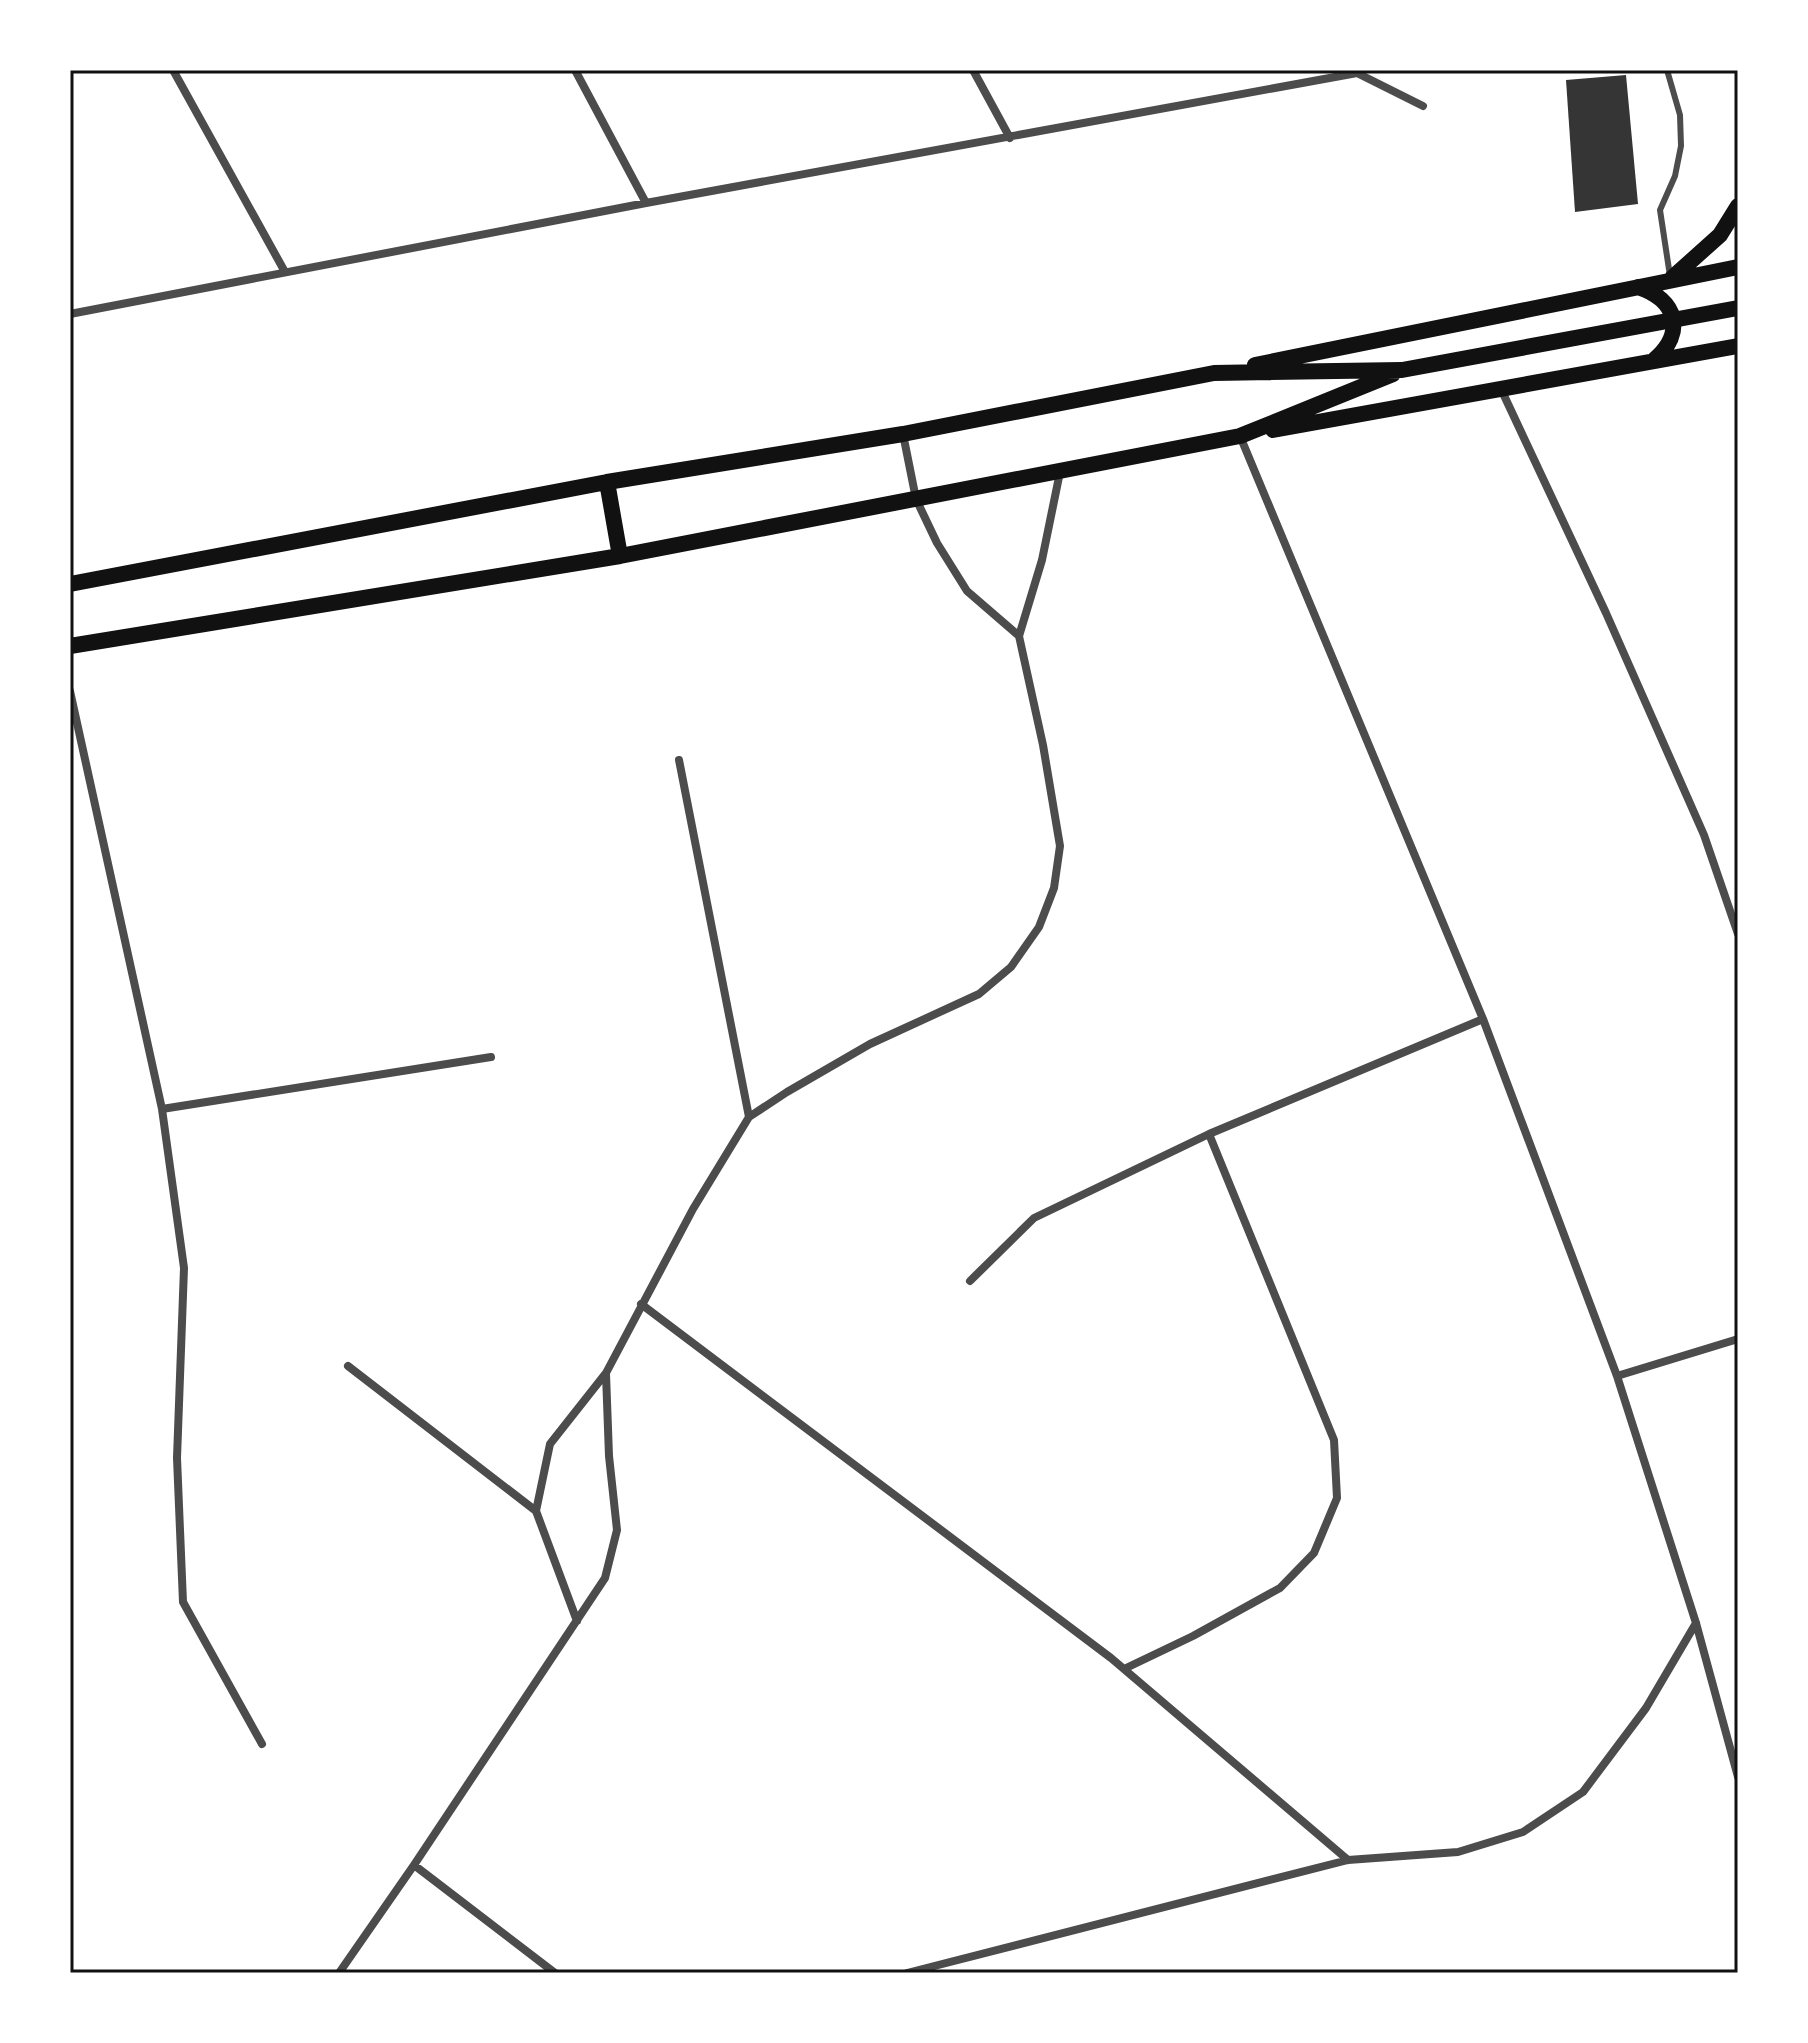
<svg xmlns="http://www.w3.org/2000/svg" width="1808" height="2043" viewBox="0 0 1808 2043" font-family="'PT Sans',sans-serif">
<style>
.building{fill:#353535}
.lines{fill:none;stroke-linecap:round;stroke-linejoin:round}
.service{stroke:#4c4c4c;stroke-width:6}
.minor{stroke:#4c4c4c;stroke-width:8}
.secondary{stroke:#111;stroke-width:16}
.neatline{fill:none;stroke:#111;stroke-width:3}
</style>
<rect width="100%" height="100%" fill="#fff"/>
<path class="building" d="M1626 75 1638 204 1575 212 1566 80Z"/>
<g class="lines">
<path class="service" d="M1667 70 1680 115 1681 146 1675 176 1660 210 1670 276"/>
<path class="minor" d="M173 70 285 272
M575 70 646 203
M973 70 1010 138
M70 314 646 203 1357 73 1423 106
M1501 389 1606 613 1704 835 1738 934
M903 434 916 499 937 543 967 591 1019 636
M1240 436 1483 1019 1617 1376 1696 1623 1738 1777
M70 691 162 1109 184 1268 177 1458 183 1602 262 1744
M679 760 749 1117
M162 1109 491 1057
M970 1281 1034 1218 1209 1134 1483 1019
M641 1304 1111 1658 1348 1860
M348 1366 536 1511
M1617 1376 1738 1339
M577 1621 536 1511 550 1444 606 1373 693 1209 749 1117 787 1092 870 1044 979 994 1011 967 1039 927 1054 888 1060 846 1043 745 1019 636 1042 560 1060 472
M1124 1669 1193 1636 1280 1588 1314 1553 1337 1498 1334 1440 1209 1134
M414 1865 555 1973
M339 1973 414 1865 605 1578 617 1530 609 1456 606 1374
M907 1973 1348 1860 1458 1852 1523 1832 1583 1792 1646 1708 1696 1623"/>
<path class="secondary" d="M1672 278 1720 235 1738 206
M1638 287C1677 299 1686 333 1654 360
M1255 365 1738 267
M1273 430 1738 346
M607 482 620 556
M70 584 607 482 903 434 1214 373 1402 370 1738 308
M70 646 620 556 1240 436 1393 374"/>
</g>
<rect width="1808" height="2043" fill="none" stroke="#ffffff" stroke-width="144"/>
<rect x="72" y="72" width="1664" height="1899" class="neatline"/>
</svg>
